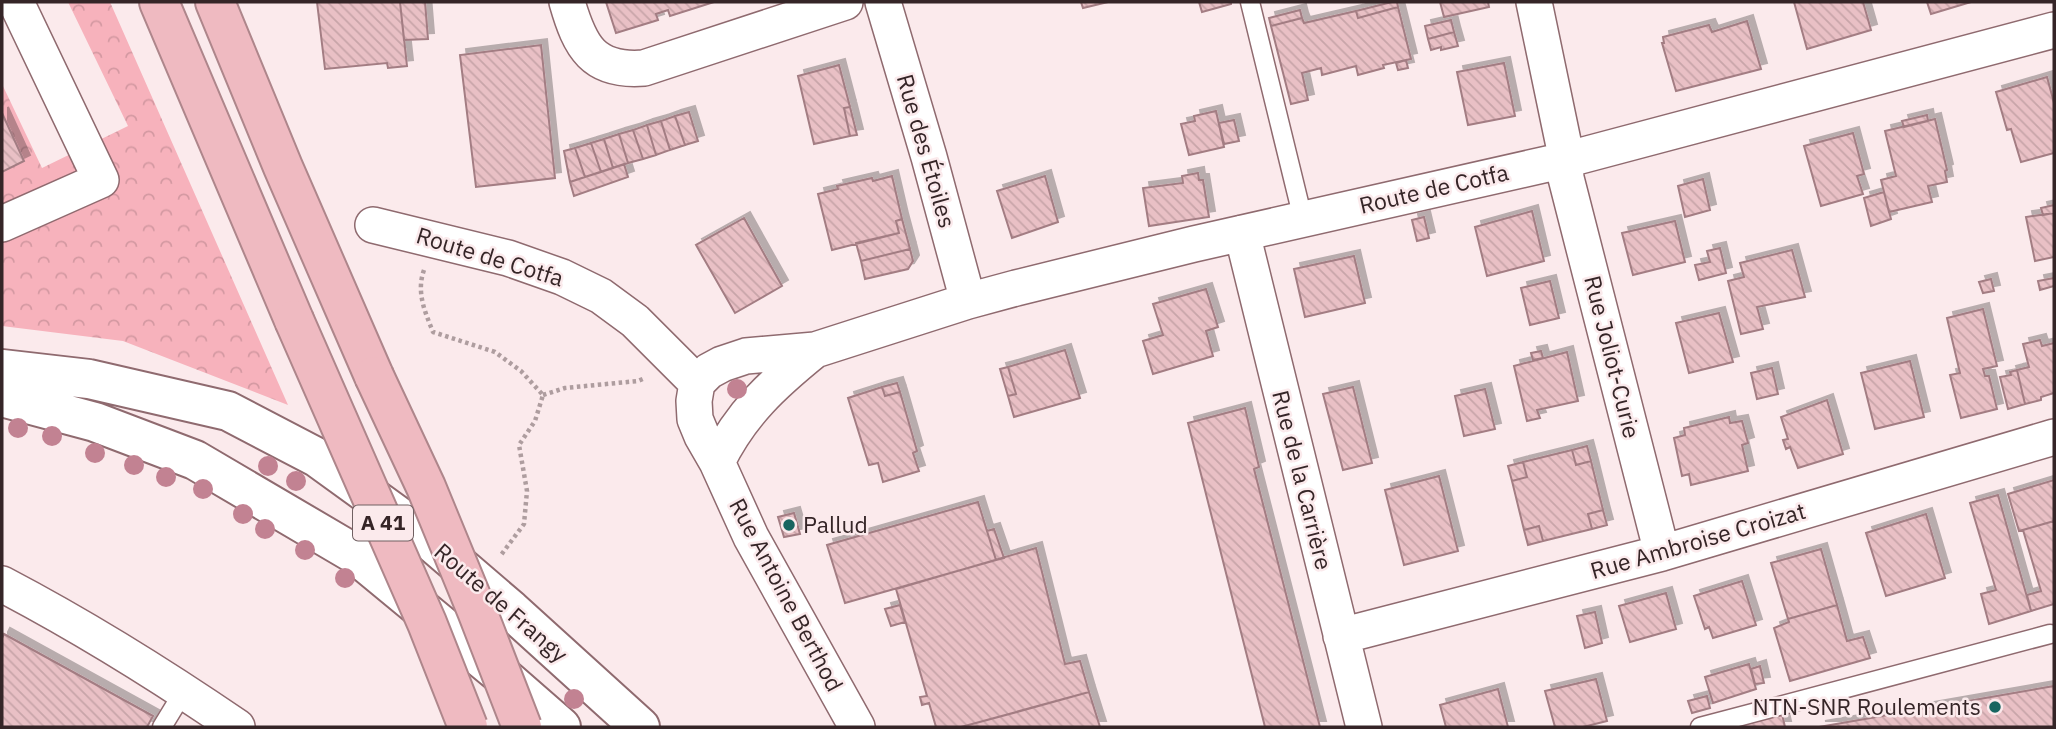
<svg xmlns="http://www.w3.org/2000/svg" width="2056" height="729" viewBox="0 0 2056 729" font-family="'IBM Plex Sans',sans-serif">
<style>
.forest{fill:url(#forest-crowns)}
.building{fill:url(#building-back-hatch);stroke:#a37d83;stroke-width:2;filter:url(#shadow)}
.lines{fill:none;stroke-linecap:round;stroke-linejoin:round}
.service-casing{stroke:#8f6a6f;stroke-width:21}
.minor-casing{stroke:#8f6a6f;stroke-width:38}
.secondary-casing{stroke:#8f6a6f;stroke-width:42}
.motorway-casing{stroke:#ae868b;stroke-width:42}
.path{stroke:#ae9d9f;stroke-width:4.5;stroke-dasharray:3.5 3.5;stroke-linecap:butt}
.service{stroke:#fff;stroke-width:18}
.minor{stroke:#fff;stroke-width:35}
.secondary{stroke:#fff;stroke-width:38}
.motorway{stroke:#efbac1;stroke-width:38}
.motorway-bridge-casing{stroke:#ae868b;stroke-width:42;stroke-linecap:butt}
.motorway-bridge{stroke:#efbac1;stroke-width:38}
.tree{fill:#c28292}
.poi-dot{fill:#186560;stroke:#fbeaec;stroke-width:2.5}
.labels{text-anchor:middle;stroke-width:5;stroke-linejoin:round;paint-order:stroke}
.shield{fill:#fbeaec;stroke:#706062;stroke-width:2}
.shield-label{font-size:21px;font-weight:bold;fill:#352527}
.street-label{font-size:23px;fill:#352527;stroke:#fbeaec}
.poi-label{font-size:23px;fill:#352527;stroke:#fbeaec;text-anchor:start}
</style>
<defs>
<pattern id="forest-crowns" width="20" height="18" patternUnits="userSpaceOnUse" patternTransform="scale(1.75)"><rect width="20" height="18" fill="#f7b2bc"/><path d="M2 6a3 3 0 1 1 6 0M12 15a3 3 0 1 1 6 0" fill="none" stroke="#d499a2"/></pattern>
<pattern id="building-back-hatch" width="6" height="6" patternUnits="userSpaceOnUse" patternTransform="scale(1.75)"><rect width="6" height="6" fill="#e9c0c5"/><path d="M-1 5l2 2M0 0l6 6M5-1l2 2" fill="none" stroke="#c8a5a9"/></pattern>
<filter id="shadow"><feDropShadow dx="6" dy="-6" stdDeviation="0" flood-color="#0004"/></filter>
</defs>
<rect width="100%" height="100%" fill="#fbeaec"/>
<path class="forest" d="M68 2H110L288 405 123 341 2 326V84L42 168 128 126Z"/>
<path class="building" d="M317 2H400L407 66 388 68 387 63 325 69Z
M400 2H425L428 39 404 40Z
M606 2H714L670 16 668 10 656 14 658 20 616 33Z
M1081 2H1108L1083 8Z
M1199 2H1231V4L1202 12Z
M1392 2H1397L1398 7 1358 18 1356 11Z
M1440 2H1488L1489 7 1444 17Z
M1794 2H1863L1871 30 1807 49Z
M1927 2H1971L1931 14Z
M1398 7 1411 59 1383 65 1384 68 1358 75 1356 66 1322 75 1321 68 1302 73 1308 100 1291 104 1271 26 1302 18 1304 23 1356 11 1358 18Z
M1300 10 1302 18 1271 26 1269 18Z
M1451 20 1454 32 1428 39 1425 26Z
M1747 21 1761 69 1676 91 1662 43H1664L1663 37 1709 25 1712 32Z
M1454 32 1458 46 1441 50V47L1431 50 1428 39Z
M541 45 555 178 476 187 460 55Z
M1406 60 1408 68 1398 70 1396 63Z
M1504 63 1515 116 1468 125 1457 72Z
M839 65 850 107 844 108 850 136 814 144 798 76Z
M2047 77 2054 103V153L2021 162 2011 129 2007 130 1996 92Z
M850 107 857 135 850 136 844 108Z
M1216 111 1224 147 1189 155 1181 124 1195 121 1194 116Z
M689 112 698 141 685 145 675 116Z
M2 113 24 161 2 172Z
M1927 115 1928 121 1904 127 1902 121Z
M675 116 685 145 670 150 661 121Z
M1935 119 1947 170 1945 171 1947 182 1928 186 1932 202 1889 212 1881 180 1896 176 1885 131Z
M1234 120 1239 141 1224 144 1219 123Z
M661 121 670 150 656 155 647 125Z
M647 125 656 155 643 159 633 130Z
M633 130 643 159 628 163 619 134Z
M1853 133 1864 174 1857 176 1863 194 1821 206 1804 146Z
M619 134 628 163 613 168 604 139Z
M604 139 613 168 601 172 591 143Z
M591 143 601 172 585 177 575 148Z
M575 148 585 177 570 182 564 151Z
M624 164 628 177 574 196 570 182Z
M1198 173 1199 180H1203L1209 217 1149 226 1143 188 1183 183 1182 176Z
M892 176 902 219 896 221 899 233 832 250 818 194 838 189 837 186 872 178 873 181Z
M1045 176 1058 222 1012 238 997 191Z
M1703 179 1710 210 1685 217 1678 186Z
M1884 192 1891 219 1871 226 1864 198Z
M2054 205V213L2043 215 2041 208Z
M1532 211 1544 261 1487 276 1475 227Z
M2054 213V257L2035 261 2026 217Z
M1424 217 1429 238 1417 241 1412 220Z
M744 218 782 286 735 313 696 245Z
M902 219 910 249 861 261 856 243 899 233 896 221Z
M1675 221 1685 262 1633 275 1622 233Z
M1720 248 1726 273 1699 280 1695 265 1710 262 1707 251Z
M910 249 913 261 908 269 865 279 861 261Z
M1792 250 1805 297 1757 307 1763 329 1741 334 1728 281 1744 277 1740 263Z
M1354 256 1365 303 1305 317 1294 269Z
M2054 278V286L2040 290 2038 281Z
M1991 279 1994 291 1983 293 1979 282Z
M1550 281 1559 318 1530 325 1521 288Z
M1206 289 1218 327 1206 331 1213 356 1153 374 1143 341 1163 335 1153 304Z
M1983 309 1997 366 1983 369 1985 376H1989L1997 409 1961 418 1950 375 1960 373 1947 318Z
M1719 313 1733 362 1689 373 1676 323Z
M2040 340 2042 346 2054 343V393L2041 397V400L2025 404 2017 370 2029 367 2023 344Z
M1065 350 1080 398 1014 417 1008 396 1016 394 1008 367Z
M1541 351 1543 358 1533 360 1531 353Z
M1567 352 1578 401 1537 410 1540 418 1527 421 1514 366Z
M1910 361 1924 417 1875 429 1861 373Z
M1008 367 1016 394 1008 396 1000 369Z
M1772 368 1778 394 1757 399 1751 373Z
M2017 370 2025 404 2008 409 2000 377 2011 375 2010 372Z
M897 383 900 392 885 396 882 387Z
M882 387 885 396 900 392 917 451 913 453 919 471 883 482 878 463 869 465 848 398Z
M1353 387 1372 463 1343 470 1323 394Z
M1485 389 1495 429 1464 436 1455 396Z
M1827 400 1843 454 1798 468 1790 447 1786 449 1783 440 1788 439 1781 417Z
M1245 408 1259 467 1254 469 1320 727H1265L1188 423Z
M1729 417 1730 423 1742 421 1748 443 1742 445 1748 471 1691 485 1689 474 1682 476 1674 438 1685 435 1684 428Z
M1587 446 1591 461 1576 465 1572 450Z
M1572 450 1576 465 1591 461 1603 510 1588 514 1592 529 1543 541 1539 526 1524 530 1512 481 1527 477 1523 462Z
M1523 462 1527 477 1512 481 1508 466Z
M1439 476 1458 551 1404 565 1385 490Z
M2054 480V521L2019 531 2008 494Z
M1998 495 2031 611 1989 624 1981 594 1996 590 1970 503Z
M978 502 996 560 845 603 827 545Z
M1603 510 1607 525 1592 529 1588 514Z
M794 513 800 534 784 537 778 517Z
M1926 514 1945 578 1886 596 1866 533Z
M2054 521V604L2031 611 2027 595 2041 591 2023 530Z
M1539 526 1543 541 1528 545 1524 530Z
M994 529 1004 558 996 560 987 531Z
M1036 548 1065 664 1080 661 1089 692 961 727H936L929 703 922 705 920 697 927 696 896 589Z
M1821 549 1837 605 1788 619 1771 563Z
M1742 581 1756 625 1713 638 1709 627 1705 629 1694 596Z
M1666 593 1676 629 1630 642 1619 606Z
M900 605 905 622 891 626 885 609Z
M1837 605 1847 641 1863 637 1870 658 1790 681 1774 628 1789 622 1788 619Z
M1595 612 1602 643 1585 648 1577 616Z
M4 634 153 716 147 727H2V638Z
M1749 664 1756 689 1713 703 1705 677Z
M1760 666 1764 683 1755 684 1751 669Z
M1596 679 1607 721 1583 727H1555L1545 691Z
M2054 686V727H1819Z
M1498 689 1508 727H1446L1440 705Z
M1089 692 1100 727H961L1017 712Z
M1707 696 1710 708 1692 713 1688 701Z
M1782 714 1785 727H1742V721Z"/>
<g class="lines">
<defs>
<path id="service" d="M1250 2 1303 219
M162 727 184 691
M1700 727 2050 634"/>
<path id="minor" d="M567 2C580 47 593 72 644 68L845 2
M883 2 929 157 968 301
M1534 2 1564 146 1566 178 1662 553
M2 224 101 180 16 2
M373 225 508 258 562 277 601 296 635 321 697 383
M1242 233 1364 727
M717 462C741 413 773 384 815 350
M2 584C84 627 161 675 237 727
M1341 636 1662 553 2054 437
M857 727 751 537 717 462 702 436 695 419 694 401 697 383 709 371 722 364 746 356 815 350 968 301 1016 288 1194 244 1565 160 2054 30"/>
<path id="secondary" d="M2 369 89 379 228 411 318 458 420 532 511 610 640 727
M2 397 95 422 195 460 355 554 498 672 561 727"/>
<path id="motorway" d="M159 2 294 320
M215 2 283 167 374 376"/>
</defs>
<use href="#service" class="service-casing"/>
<use href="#minor" class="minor-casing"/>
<use href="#secondary" class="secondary-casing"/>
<use href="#motorway" class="motorway-casing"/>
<path class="path" d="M424 270C416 292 425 312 433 332L495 352 521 371 543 395 535 421 519 445 527 491 524 524 501 555
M543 395 565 388 638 381 645 378"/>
<use href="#service" class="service"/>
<use href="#minor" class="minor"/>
<use href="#secondary" class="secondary"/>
<use href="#motorway" class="motorway"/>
<defs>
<path id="motorway-bridge" d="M294 320 427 623 468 727
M374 376 426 487 477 611 522 727"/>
</defs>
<use href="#motorway-bridge" class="motorway-bridge-casing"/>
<use href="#motorway-bridge" class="motorway-bridge"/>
</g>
<g class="tree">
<circle cx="737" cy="389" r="10"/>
<circle cx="18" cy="428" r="10"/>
<circle cx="52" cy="436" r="10"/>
<circle cx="95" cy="453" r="10"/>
<circle cx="134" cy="465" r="10"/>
<circle cx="268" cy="466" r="10"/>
<circle cx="166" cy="477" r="10"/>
<circle cx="296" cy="481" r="10"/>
<circle cx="203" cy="489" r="10"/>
<circle cx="243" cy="514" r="10"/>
<circle cx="265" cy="529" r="10"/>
<circle cx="305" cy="550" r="10"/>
<circle cx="345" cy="578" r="10"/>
<circle cx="574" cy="699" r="10"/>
</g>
<g class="poi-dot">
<circle cx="789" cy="525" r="7"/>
<circle cx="1995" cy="707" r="7"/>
</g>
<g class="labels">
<rect class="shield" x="353" y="505.5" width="60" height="35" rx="5"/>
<g class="shield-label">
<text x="383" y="530">A 41</text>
</g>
<g class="street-label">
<text transform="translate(926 151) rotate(74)" y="8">Rue des Étoiles</text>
<text transform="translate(1434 189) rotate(-13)" y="8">Route de Cotfa</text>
<text transform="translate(490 257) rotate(17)" y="8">Route de Cotfa</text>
<text transform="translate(1612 357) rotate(76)" y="8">Rue Joliot-Curie</text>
<text transform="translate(1302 480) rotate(76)" y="8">Rue de la Carrière</text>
<text transform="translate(1698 541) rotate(-16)" y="8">Rue Ambroise Croizat</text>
<text transform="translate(786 595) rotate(62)" y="8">Rue Antoine Berthod</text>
<text transform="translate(501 603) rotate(41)" y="8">Route de Frangy</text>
</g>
<g class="poi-label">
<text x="803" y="533">Pallud</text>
<text x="1981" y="715" text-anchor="end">NTN-SNR Roulements</text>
</g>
</g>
<rect width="2056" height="729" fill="none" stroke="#352527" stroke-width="7"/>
</svg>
